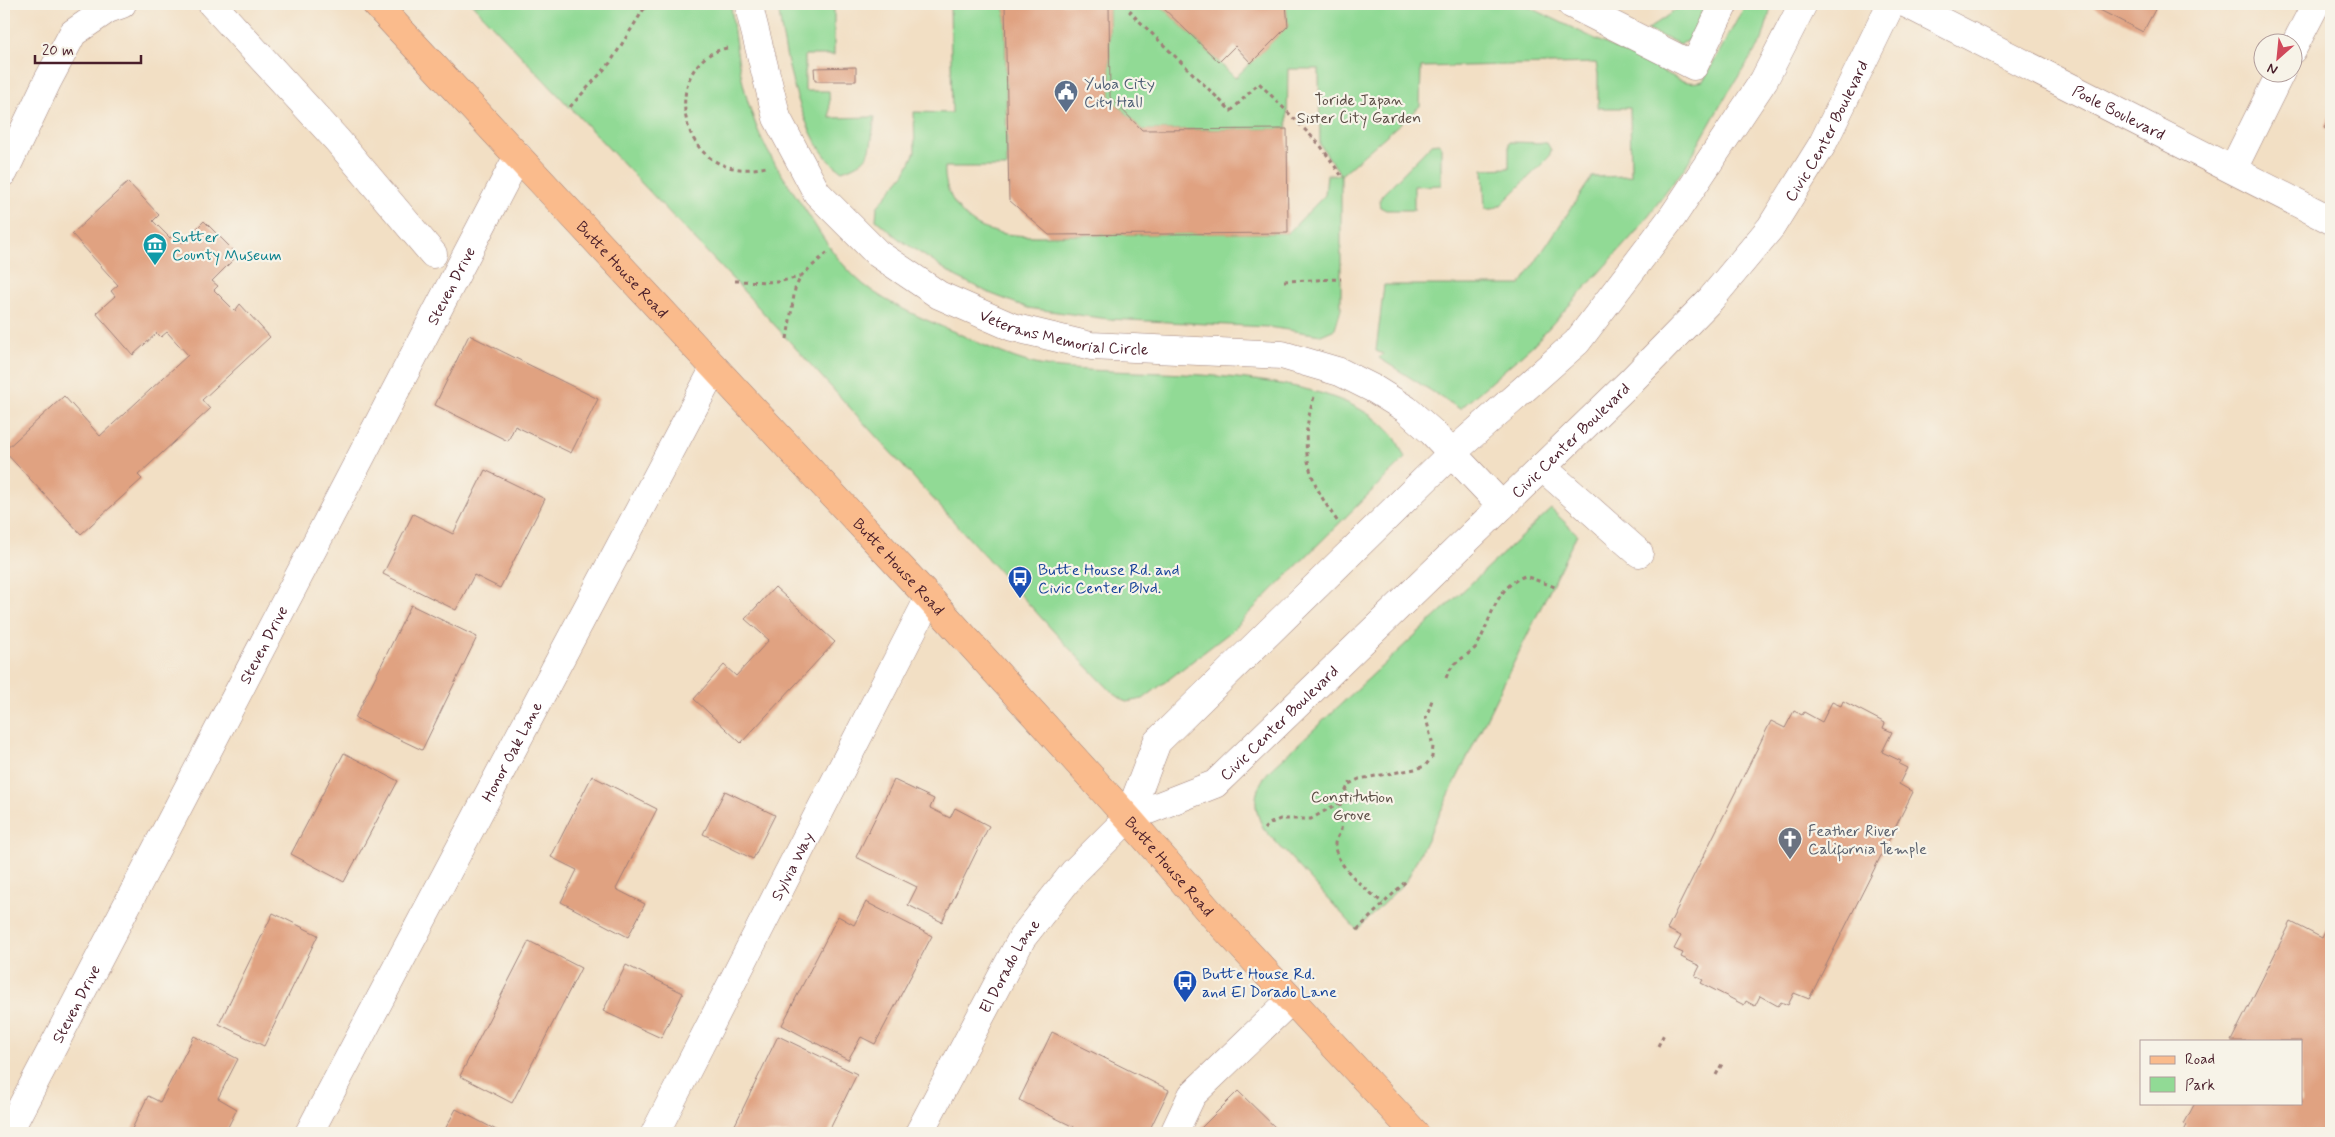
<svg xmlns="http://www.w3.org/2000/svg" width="2335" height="1137" viewBox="0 0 2335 1137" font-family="Mynerve,sans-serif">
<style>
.green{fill:#91da95;stroke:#6e7c60}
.building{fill:#e0a281}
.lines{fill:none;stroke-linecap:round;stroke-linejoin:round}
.minor-casing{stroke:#9e7f78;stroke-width:29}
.major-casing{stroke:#9e7f78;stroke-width:29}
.path{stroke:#9e7f78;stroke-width:3;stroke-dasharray:4 4;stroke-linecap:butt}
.minor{stroke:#fff;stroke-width:28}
.major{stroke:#fabb8c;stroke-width:28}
.labels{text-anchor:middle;stroke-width:4.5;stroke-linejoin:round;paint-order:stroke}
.service-label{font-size:16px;fill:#4e5e75;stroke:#f7f3e8;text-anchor:start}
.park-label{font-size:16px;fill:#5c4e46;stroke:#f7f3e8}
.street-label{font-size:16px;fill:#4a1f2b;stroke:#f7f3e8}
.culture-label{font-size:16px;fill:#0d838f;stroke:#f7f3e8;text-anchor:start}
.transit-label{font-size:16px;fill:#164399;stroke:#f7f3e8;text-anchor:start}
.worship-label{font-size:16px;fill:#5b616d;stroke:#f7f3e8;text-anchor:start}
</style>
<rect width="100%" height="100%" fill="#f7f3e8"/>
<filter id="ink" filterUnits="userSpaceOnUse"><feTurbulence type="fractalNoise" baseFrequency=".02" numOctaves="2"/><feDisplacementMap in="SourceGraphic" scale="10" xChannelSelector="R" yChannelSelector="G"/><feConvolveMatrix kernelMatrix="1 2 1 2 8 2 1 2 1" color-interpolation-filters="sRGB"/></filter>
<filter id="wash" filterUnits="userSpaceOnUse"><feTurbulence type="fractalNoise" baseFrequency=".0096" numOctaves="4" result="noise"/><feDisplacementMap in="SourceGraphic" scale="20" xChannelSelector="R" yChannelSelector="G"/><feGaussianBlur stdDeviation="1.12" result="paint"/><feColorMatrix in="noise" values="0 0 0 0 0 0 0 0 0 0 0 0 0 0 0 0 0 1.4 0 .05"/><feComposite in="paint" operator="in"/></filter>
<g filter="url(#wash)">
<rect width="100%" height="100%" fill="#f2dfc4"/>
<path class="green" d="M472 4H731C735 46 741 88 757 128 769 159 790 186 808 214 824 240 840 265 864 285 891 306 926 320 957 333 986 346 1019 363 1051 367 1140 378 1337 361 1395 438 1399 444 1402 452 1405 458L1229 633 1143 699 1126 702 1113 693 1067 646 739 286Z
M778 4H834V55H805V91H829L830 118 875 117C869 148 877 159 842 171 801 147 783 48 778 4Z
M950 4H1005L1007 167H945C943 192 960 218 983 228 1012 240 1057 235 1089 235 1155 234 1221 233 1288 233L1325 195 1327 175H1341L1320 145 1319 69H1288L1287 129 1142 130 1110 97 1109 4H1159L1235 78 1288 26 1286 4H1523L1672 76C1683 82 1691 84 1703 81L1746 4H1770V12L1762 40 1724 99 1686 166 1635 233 1534 344 1460 409 1379 358 1383 354 1376 351 1384 285H1520L1592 177 1631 176 1630 108H1598V74L1596 63 1421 67 1420 106 1341 175V309L1335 329 1321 335 1268 327 1108 319 1028 308 989 293 955 276 899 239 876 220 877 207 905 173 915 152 914 112 952 113Z
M1684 4H1706L1688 41 1680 44 1647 30Z
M1509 142 1547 143 1551 150 1549 157 1501 205 1493 209H1485L1483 169 1509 168Z
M1438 143 1441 145V185L1414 186V210H1386L1380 207 1379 202 1382 195 1432 144Z
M1551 509 1577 534 1407 880 1357 930 1264 829C1252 807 1253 790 1269 771Z"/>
<g id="blocks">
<path class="building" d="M1005 4H1109L1110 97 1142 130 1287 129 1288 233 1049 235 1009 200Z
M1159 4H1286L1288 26 1251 63 1235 46 1219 62Z
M2088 4H2158L2143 32Z
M856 67V81H815L814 68Z
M2331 113V132L2324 128Z
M128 182 159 215 153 221 170 238 176 232 182 243 204 221 238 255 212 281 218 286 214 290 235 311 240 304 270 337 202 400 210 409 138 475 142 479 81 534 4 451 64 396 100 436 188 355 167 332 161 337 157 333 133 355 96 313 115 296 111 291 118 285 72 234Z
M469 335 598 399 571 453 515 426 508 441 435 405Z
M485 470 545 499 500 588 474 575 456 610 383 574 413 514 453 534Z
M775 587 835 642 741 743 694 699 724 665 736 676 769 640 745 619Z
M411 605 477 637 422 750 355 718Z
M1843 701 1885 723 1883 728 1892 732 1882 752 1901 761 1899 764 1907 768 1899 784 1913 792 1809 999 1794 993 1788 1005 1781 1002 1778 1006 1760 996 1755 1006 1746 1001 1744 1005 1701 983 1703 980 1695 976 1700 966 1681 957 1683 953 1674 949 1681 936 1667 929 1771 721 1785 728 1794 711 1802 715 1804 712 1822 722 1832 702 1841 706Z
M344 753 398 781 344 882 291 854Z
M592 776 657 809 616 889 645 904 628 937 561 902 577 870 551 857Z
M894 780 934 799 930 808 950 818 955 808 989 826 942 922 908 905 917 887 856 857Z
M725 791 775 815 753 859 703 834Z
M866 902 932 936 875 1044 861 1037 848 1060 782 1025 838 916 854 925Z
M273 913 318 935 264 1046 219 1024Z
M2331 919V1133H2183L2187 1125 2184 1124 2195 1103H2301V1041H2231L2291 922 2322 938Z
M529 941 581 968 512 1103 460 1076Z
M626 965 683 993 661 1038 603 1011Z
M1052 1032 1169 1090 1148 1133H1086L1019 1100Z
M194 1036 238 1059 218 1098 237 1109 225 1133H130L148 1096 160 1102Z
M778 1036 857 1074 828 1133H731Z
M1238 1091 1281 1133H1196Z
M456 1109 502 1133H443Z"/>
</g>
</g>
<g filter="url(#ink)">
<use href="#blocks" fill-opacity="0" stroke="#9e7f78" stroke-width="1"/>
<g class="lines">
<defs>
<g id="minor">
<path d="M212 4 337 140 433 254"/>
<path id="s1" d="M750 4 751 15 777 118 817 193 877 253 939 295 1012 327 1091 346 1282 355 1340 372 1374 389 1406 409 1432 432 1502 506"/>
<path d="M1571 4 1694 66 1724 4"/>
<path id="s2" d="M1907 4 2331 220"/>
<path d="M2292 50 2316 4"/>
<path d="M2233 169 2281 72"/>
<path d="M4 172 47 82 73 33 108 9 122 4"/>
<path d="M1542 467 1639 553"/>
<path id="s3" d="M1128 818 1215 784 1631 381 1711 299 1771 227 1822 145 1891 4"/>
<path id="s4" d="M8 1133 518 156"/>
<path id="s5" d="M309 1133 714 369"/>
<path id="s6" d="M655 1133 929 598"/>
<path id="s7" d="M919 1133 1022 938 1074 872 1128 818 1157 742 1452 453 1577 342 1673 216 1764 80 1803 4"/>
<path d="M1174 1133 1192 1095 1291 1000"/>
</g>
<g id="major">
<path id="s8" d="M376 4 929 598 1128 818 1208 910 1415 1133"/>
</g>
</defs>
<use href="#minor" class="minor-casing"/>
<use href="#major" class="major-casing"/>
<path class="path" d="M1137 4 1130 12 1231 111 1259 83 1320 145 1341 175
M727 48C658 61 675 188 766 167
M570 107 610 63 647 4
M735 281 777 282 800 277
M1284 281 1341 279
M787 339 795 289 801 276 830 250
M1314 397C1298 448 1307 479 1338 522
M1446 678C1452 661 1466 658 1477 646 1492 619 1494 588 1525 576L1555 587
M1340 803C1340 811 1342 821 1341 830 1340 835 1335 839 1335 844 1334 865 1368 891 1383 903
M1264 829 1269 824 1280 819H1311L1340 802 1349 784 1359 779 1415 769 1425 766 1432 757 1433 746 1426 718 1433 697
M1357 930 1407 880
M1658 1046 1665 1032
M1716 1075 1723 1062"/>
<use href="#minor" class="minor"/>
<use href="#major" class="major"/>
</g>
</g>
<defs>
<symbol id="civic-pin" viewBox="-11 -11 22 30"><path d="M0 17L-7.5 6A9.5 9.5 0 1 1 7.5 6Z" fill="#5c6f8a" stroke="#f7f3e8"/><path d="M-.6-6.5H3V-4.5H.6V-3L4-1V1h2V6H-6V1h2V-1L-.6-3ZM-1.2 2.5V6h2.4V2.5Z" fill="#fff"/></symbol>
<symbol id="museum-pin" viewBox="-11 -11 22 30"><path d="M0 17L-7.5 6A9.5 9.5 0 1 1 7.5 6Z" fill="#0f9aa8" stroke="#f7f3e8"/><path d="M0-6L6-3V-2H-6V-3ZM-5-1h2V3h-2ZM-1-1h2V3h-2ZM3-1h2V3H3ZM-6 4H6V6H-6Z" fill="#fff"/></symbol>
<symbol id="bus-pin" viewBox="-11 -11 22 30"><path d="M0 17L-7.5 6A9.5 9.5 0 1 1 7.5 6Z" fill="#1a4fb4" stroke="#f7f3e8"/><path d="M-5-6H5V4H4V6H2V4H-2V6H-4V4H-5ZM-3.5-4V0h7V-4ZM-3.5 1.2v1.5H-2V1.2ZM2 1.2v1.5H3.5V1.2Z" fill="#fff"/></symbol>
<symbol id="church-pin" viewBox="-11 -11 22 30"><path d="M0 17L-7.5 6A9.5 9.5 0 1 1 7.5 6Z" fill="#6b7280" stroke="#f7f3e8"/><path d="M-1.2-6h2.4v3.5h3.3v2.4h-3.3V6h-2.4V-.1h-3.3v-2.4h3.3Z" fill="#fff"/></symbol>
</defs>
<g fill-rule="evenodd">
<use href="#civic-pin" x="1052" y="78" width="28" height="38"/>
<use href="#museum-pin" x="141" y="231" width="28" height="38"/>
<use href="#bus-pin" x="1006" y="564" width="28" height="38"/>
<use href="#church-pin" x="1776" y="825" width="28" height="38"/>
<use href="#bus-pin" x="1171" y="968" width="28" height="38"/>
</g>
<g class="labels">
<g class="service-label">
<text x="1084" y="89">Yuba City<tspan x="1084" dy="18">City Hall</tspan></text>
</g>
<g class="park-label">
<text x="1359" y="105">Toride Japan<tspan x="1359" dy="18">Sister City Garden</tspan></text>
<text x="1352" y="802">Constitution<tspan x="1352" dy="18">Grove</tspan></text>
</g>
<g class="street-label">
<text dy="6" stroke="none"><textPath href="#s2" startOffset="238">Poole Boulevard</textPath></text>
<text dy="6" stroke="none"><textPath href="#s3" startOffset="992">Civic Center Boulevard</textPath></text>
<text dy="6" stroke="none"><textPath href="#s8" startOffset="362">Butte House Road</textPath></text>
<text dy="6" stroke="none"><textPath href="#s4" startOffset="956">Steven Drive</textPath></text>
<text dy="6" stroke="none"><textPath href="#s1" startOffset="494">Veterans Memorial Circle</textPath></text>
<text dy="6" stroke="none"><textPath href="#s3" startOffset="588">Civic Center Boulevard</textPath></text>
<text dy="6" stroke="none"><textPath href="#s8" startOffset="768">Butte House Road</textPath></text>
<text dy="6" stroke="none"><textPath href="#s4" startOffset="551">Steven Drive</textPath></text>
<text dy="6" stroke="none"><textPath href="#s3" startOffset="182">Civic Center Boulevard</textPath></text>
<text dy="6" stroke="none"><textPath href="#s5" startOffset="432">Honor Oak Lane</textPath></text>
<text dy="6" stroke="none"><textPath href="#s6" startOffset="300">Sylvia Way</textPath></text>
<text dy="6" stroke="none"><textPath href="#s8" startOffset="1172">Butte House Road</textPath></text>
<text dy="6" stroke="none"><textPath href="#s7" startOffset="190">El Dorado Lane</textPath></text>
<text dy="6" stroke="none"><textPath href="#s4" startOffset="146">Steven Drive</textPath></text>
</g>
<g class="culture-label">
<text x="172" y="242">Sutter<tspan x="172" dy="18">County Museum</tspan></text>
</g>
<g class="transit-label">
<text x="1038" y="575">Butte House Rd. and<tspan x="1038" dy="18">Civic Center Blvd.</tspan></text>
<text x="1202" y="979">Butte House Rd.<tspan x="1202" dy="18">and El Dorado Lane</tspan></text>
</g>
<g class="worship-label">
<text x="1808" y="836">Feather River<tspan x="1808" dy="18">California Temple</tspan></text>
</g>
</g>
<rect width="2335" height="1137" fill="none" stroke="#f7f3e8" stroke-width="20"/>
<rect x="2140" y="1040" width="162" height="65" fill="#f7f3e8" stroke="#b29e9c"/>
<rect x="2150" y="1056" width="25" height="8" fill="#fabb8c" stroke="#b29e9c"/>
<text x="2185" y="1064" font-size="15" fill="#4a1f2b">Road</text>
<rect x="2150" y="1077" width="25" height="15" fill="#91da95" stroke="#b29e9c"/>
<text x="2185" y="1090" font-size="15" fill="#4a1f2b">Park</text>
<g transform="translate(2278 58) rotate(207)"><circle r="24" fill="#f7f3e8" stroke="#b29e9c"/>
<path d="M0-4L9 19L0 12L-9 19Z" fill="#d1495b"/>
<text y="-8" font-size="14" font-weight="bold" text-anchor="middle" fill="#4a1f2b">N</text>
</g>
<path d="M35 55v8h106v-8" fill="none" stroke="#4a1f2b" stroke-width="2.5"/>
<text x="42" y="55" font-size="15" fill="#4a1f2b" stroke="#f7f3e8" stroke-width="4" paint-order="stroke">20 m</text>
</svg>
